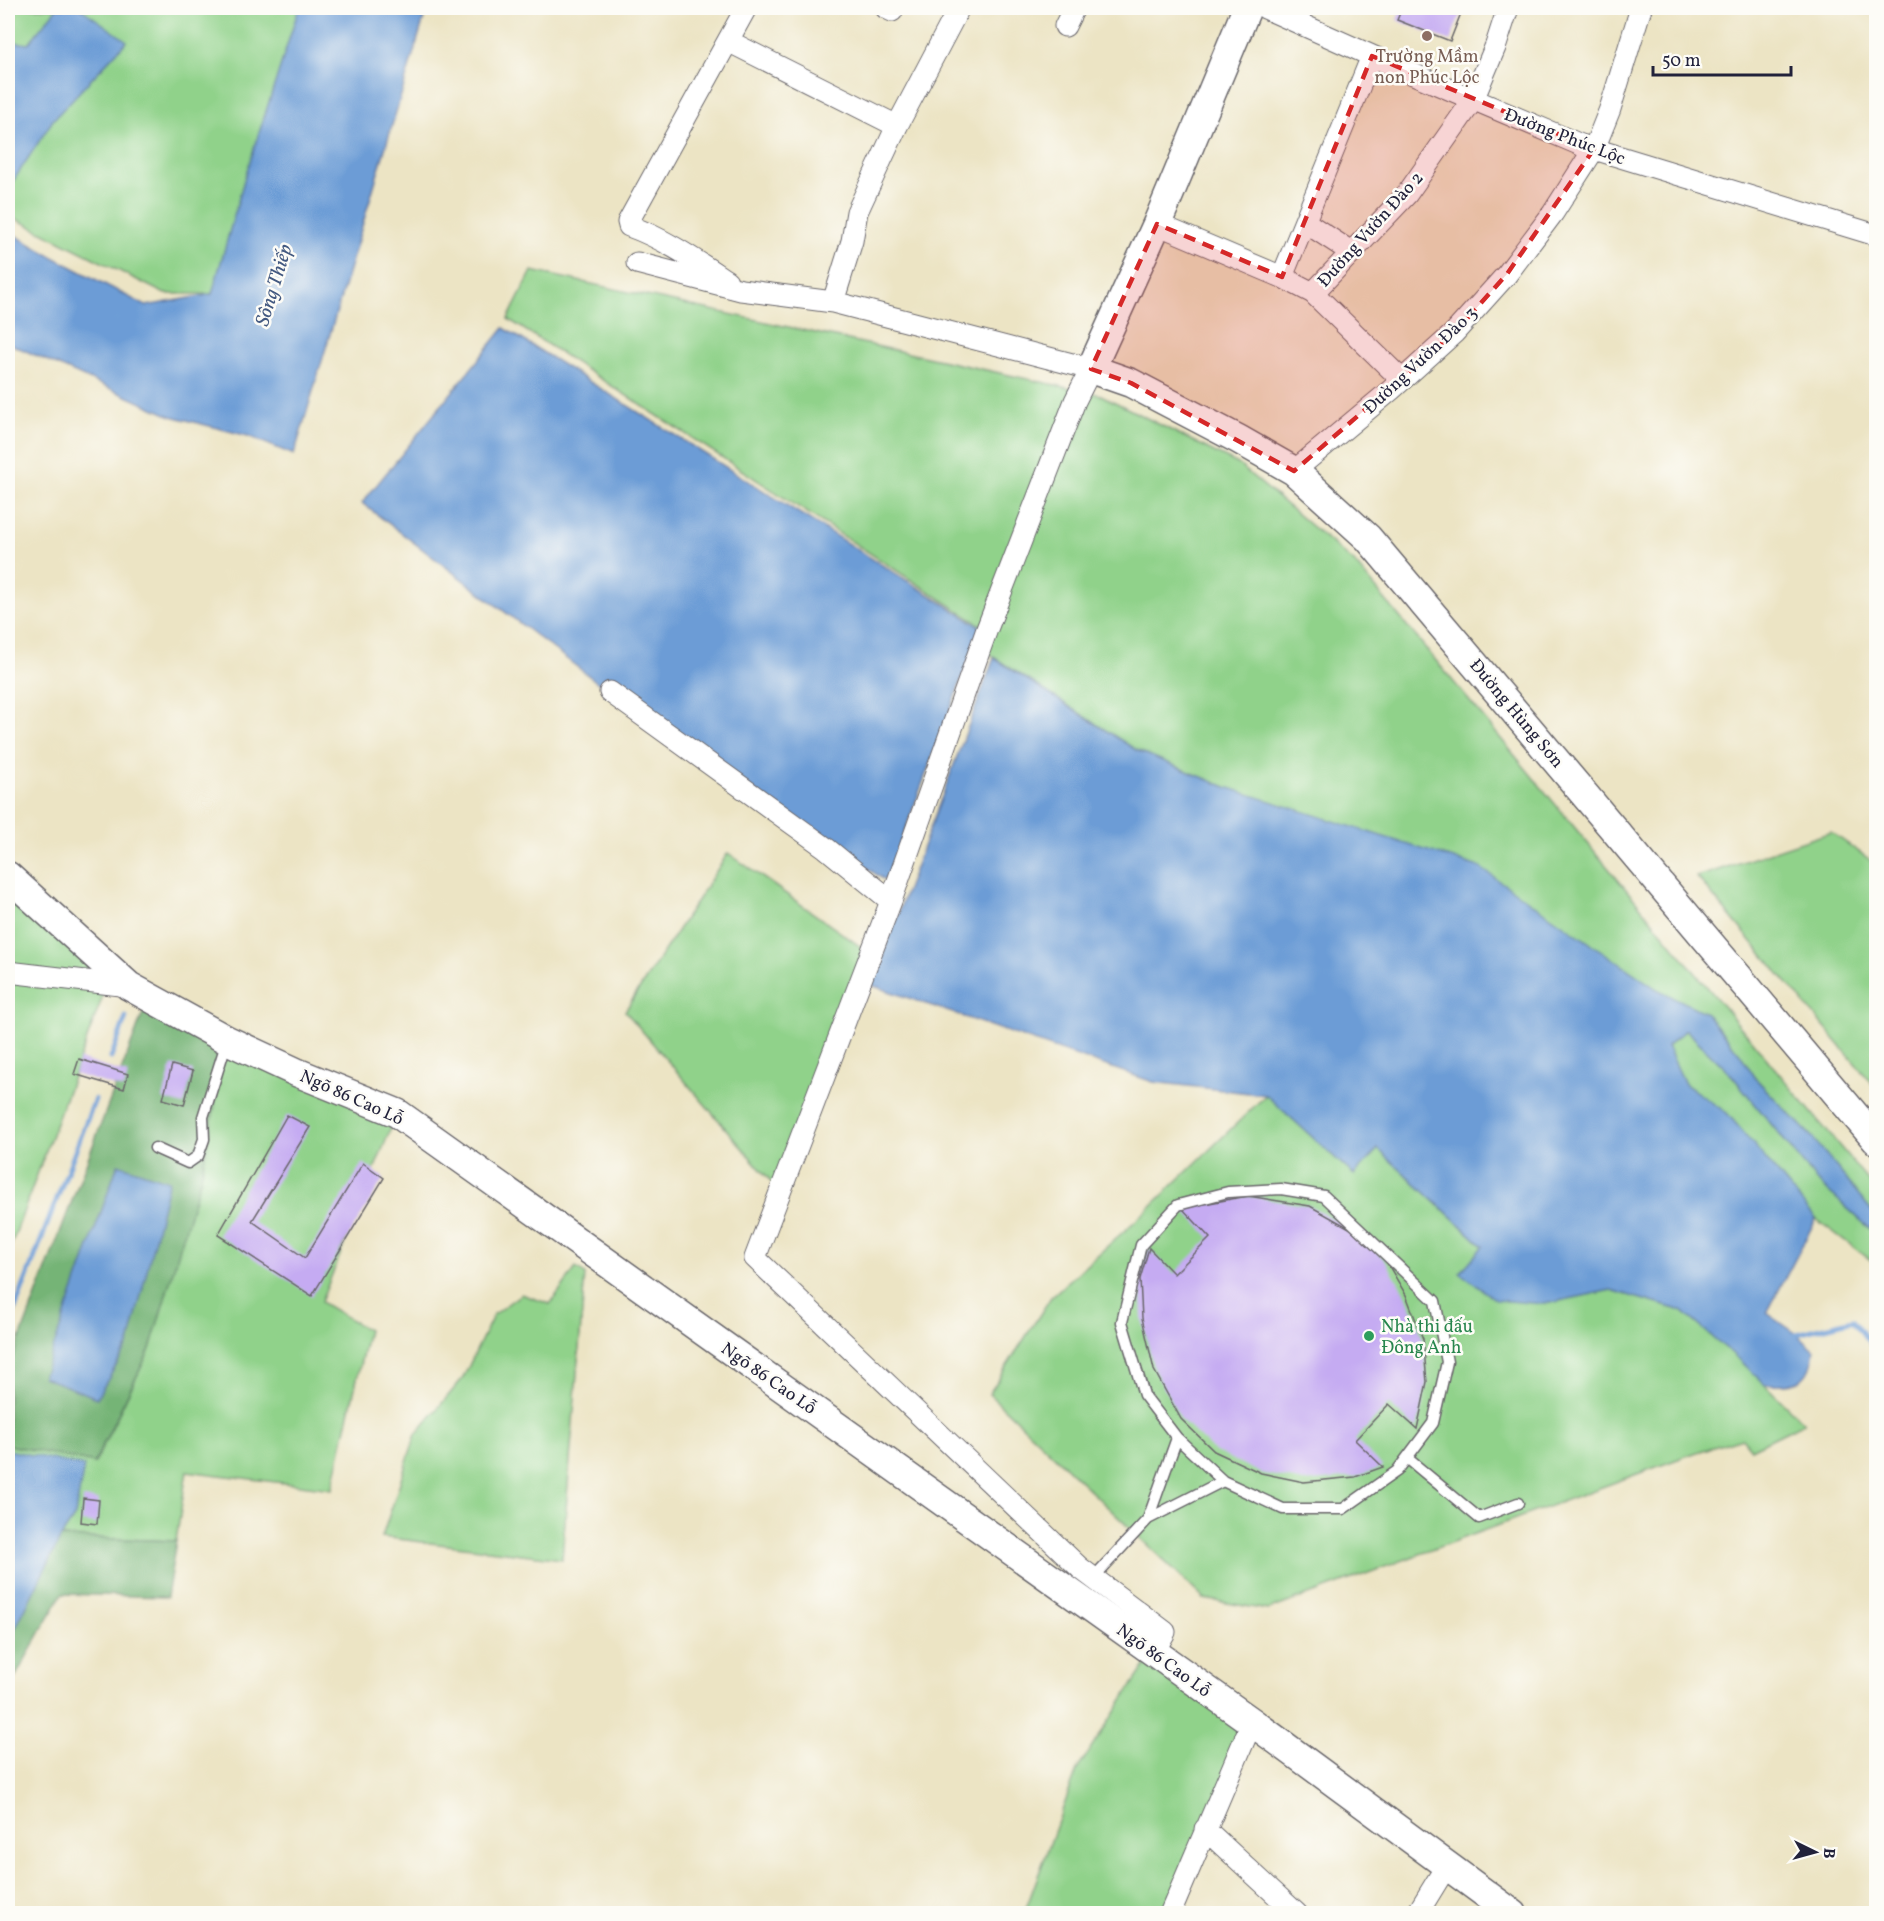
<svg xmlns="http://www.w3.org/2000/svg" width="1884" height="1921" viewBox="0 0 1884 1921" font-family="Vollkorn,serif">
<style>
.green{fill:#90d28a;stroke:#597a62;stroke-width:1.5}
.forest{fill:#74b476;stroke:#4b6b58;stroke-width:1.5}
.water{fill:#6c9cd6;stroke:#475f88;stroke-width:1.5}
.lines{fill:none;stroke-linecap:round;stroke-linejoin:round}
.stream{stroke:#6c9cd6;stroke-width:5}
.building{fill:#c5abf2}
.lane-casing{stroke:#69666b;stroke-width:13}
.street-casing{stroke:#69666b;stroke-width:23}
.secondary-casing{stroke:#69666b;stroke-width:31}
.lane{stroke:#fff;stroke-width:10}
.street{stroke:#fff;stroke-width:21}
.secondary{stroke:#fff;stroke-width:28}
.marked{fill:#d62828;fill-opacity:0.2;stroke:#d62828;stroke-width:4.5;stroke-dasharray:12 8;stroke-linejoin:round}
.education-dot{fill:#8d6e63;stroke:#fdfcf7;stroke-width:2}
.leisure-dot{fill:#2e9e5b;stroke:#fdfcf7;stroke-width:2}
.labels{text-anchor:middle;stroke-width:5;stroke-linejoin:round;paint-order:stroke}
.education-label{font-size:18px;fill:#785e54;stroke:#fdfcf7}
.street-label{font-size:18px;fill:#22223b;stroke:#fdfcf7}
.leisure-label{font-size:18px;fill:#27864d;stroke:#fdfcf7;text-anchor:start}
.water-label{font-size:20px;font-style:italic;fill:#435981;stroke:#fdfcf7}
</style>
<rect width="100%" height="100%" fill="#fdfcf7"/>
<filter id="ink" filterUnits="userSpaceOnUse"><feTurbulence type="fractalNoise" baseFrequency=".0167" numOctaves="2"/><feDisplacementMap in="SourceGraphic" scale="12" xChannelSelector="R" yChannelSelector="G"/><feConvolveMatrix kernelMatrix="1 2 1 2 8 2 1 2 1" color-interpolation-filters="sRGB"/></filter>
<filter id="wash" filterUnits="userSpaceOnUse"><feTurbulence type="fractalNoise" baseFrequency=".008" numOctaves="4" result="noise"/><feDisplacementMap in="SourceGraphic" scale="24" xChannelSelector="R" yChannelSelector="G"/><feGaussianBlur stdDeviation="1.35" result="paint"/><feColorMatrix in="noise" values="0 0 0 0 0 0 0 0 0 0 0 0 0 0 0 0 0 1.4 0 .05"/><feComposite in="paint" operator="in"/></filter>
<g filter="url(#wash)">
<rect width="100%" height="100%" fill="#ece4c4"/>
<path class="green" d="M8 8H301L212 294H165L8 215Z
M532 271 1101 395 1238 464 1354 562 1876 1190V1216L1811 1136 1757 1080 1740 1054 1706 1013 1226 787 1136 750 980 648 987 629 508 319Z
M1831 832 1876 864V1088L1697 877Z
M728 853 871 954 780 1192 625 1011Z
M8 876 112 971 8 1254Z
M1686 1030 1730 1073 1817 1181 1876 1234V1264L1816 1219 1727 1113 1685 1084 1667 1046Z
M227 1040 397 1113 321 1302 368 1330 332 1489 187 1471 176 1541 61 1537 8 1643V1445L95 1463 150 1349Z
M1266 1095 1353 1174 1378 1149 1545 1304 1611 1290 1682 1311 1741 1361 1804 1423 1751 1449 1742 1438 1697 1452 1268 1610 1204 1599 989 1394 1051 1297 1143 1214Z
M576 1268 585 1274 562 1559 382 1537 416 1434 463 1378 494 1314 521 1294 550 1304Z
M1154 1652 1252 1722 1169 1913 1024 1914 1077 1770Z"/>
<path class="forest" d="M149 997 227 1040 201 1177 150 1349 94 1463 8 1445V1370Z
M61 1537 176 1541 167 1597 62 1594 8 1690V1643Z"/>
<path class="water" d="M57 8H80L127 41 53 120 8 189V41L28 44Z
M299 8H427L294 455 248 436 171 416 8 343V231L42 251 146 306 212 294 244 180Z
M504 328 981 627 886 881 610 692 362 503Z
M994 658 1136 750 1226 787 1479 867 1657 989 1706 1013 1740 1054 1757 1080 1811 1136 1876 1216V1234L1817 1181 1730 1073 1686 1030 1667 1046 1685 1084 1727 1113 1816 1219 1767 1313 1797 1334 1814 1350C1810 1385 1795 1385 1764 1384L1741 1361 1682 1311 1611 1290 1545 1304 1496 1300 1460 1273 1483 1246 1378 1149 1354 1175 1266 1095 1153 1082 871 985Z
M118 1164 169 1181 129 1344 97 1398 43 1377Z
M8 1450 84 1466 75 1516 61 1537 8 1643Z"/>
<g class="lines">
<path class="stream" d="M111 1058 126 1017
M8 1327 95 1099
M1797 1334 1853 1320 1876 1351"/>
</g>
<g id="blocks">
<path class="building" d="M1402 8H1463L1450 41 1397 20Z
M79 1059 128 1074 124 1089 74 1074Z
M172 1065 193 1071 184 1105 163 1099Z
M287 1115 310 1127 252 1221 305 1258 363 1163 384 1178 312 1296 218 1235Z
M1248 1196 1310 1206 1353 1230 1386 1261 1406 1295 1423 1339 1427 1382 1417 1429 1389 1404 1355 1440 1383 1467 1355 1477 1304 1482 1261 1473 1214 1451 1181 1419 1154 1370 1142 1318 1140 1279 1149 1248 1174 1274 1210 1238 1182 1208Z
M83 1498 99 1500 97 1524 81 1522Z"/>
</g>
</g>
<g filter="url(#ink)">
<use href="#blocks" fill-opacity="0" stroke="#69666b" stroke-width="1.5"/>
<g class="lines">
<defs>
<path id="lane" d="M155 1148 188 1163 198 1156 204 1139 203 1117 227 1041
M1177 1438 1223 1481
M1407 1458 1479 1518 1518 1503
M1093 1578 1148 1519 1223 1481 1283 1509H1343L1397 1471 1433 1423 1447 1362 1435 1301 1324 1196 1281 1189 1228 1192 1178 1205 1141 1245 1122 1322 1144 1395 1177 1438 1148 1519"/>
<path id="street" d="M886 8 892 11
M1265 8 1399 68 1581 145 1876 235
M1065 26 1074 8
M728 41 897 126
M1305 222 1351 252
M1157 224 1282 277 1313 293 1402 380
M637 263 741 290 833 302 1091 369 1075 401 987 629 891 901 755 1258 1080 1568 1165 1632 1154 1652
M1282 277 1372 56
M727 281C695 260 665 239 629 226L628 222 746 8
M1313 293 1407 194 1473 100 1496 45 1508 8
M833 302 852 241 857 212 897 126 959 8
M1294 471 1391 390 1454 333 1507 274 1553 213 1594 149 1610 109 1641 8
M610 692 826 848 891 901
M8 972 129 986
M1205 1829 1297 1914
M1170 1914 1252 1722
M1417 1914 1447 1865"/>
<path id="secondary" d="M1247 8 1157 224 1091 369 1131 383 1238 439 1294 471 1368 538 1876 1140
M8 876 129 986 227 1040 296 1072 397 1113 1252 1722 1513 1914"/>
</defs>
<use href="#lane" class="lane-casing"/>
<use href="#street" class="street-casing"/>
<use href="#secondary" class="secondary-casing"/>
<use href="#lane" class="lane"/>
<use href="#street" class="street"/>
<use href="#secondary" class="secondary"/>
</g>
</g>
<path class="marked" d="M1372 56 1594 149 1507 274 1454 333 1294 471 1131 383 1091 369 1157 224 1282 277Z"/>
<circle class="education-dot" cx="1427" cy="36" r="6"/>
<circle class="leisure-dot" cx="1369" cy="1336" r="6"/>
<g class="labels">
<g class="education-label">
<text x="1427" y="62">Trường Mầm<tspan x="1427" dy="21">non Phúc Lộc</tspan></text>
</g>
<g class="street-label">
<text transform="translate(1565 136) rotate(21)" y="6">Đường Phúc Lộc</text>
<text transform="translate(1370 229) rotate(-48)" y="6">Đường Vườn Đào 2</text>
<text transform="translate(1420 360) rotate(-43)" y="6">Đường Vườn Đào 3</text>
<text transform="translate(1517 713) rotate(50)" y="6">Đường Hùng Sơn</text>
<text transform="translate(352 1097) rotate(24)" y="6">Ngõ 86 Cao Lỗ</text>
<text transform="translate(769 1378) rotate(35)" y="6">Ngõ 86 Cao Lỗ</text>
<text transform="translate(1164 1660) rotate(36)" y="6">Ngõ 86 Cao Lỗ</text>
</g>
<g class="leisure-label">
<text x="1381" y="1332">Nhà thi đấu<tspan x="1381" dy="21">Đông Anh</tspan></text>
</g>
<g class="water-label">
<text transform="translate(273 285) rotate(-73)" y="7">Sông Thiếp</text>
</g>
</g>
<rect width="1884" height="1921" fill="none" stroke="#fdfcf7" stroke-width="30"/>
<g transform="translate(1815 1852) rotate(95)" stroke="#fdfcf7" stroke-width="4.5" paint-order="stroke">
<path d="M0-4.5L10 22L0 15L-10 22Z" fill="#22223b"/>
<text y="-9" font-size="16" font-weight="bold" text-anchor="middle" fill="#22223b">B</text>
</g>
<path d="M1653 66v9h138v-9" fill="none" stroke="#22223b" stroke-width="3"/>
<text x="1662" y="66" font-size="18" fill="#22223b" stroke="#fdfcf7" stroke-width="4.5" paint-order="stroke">50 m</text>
</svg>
